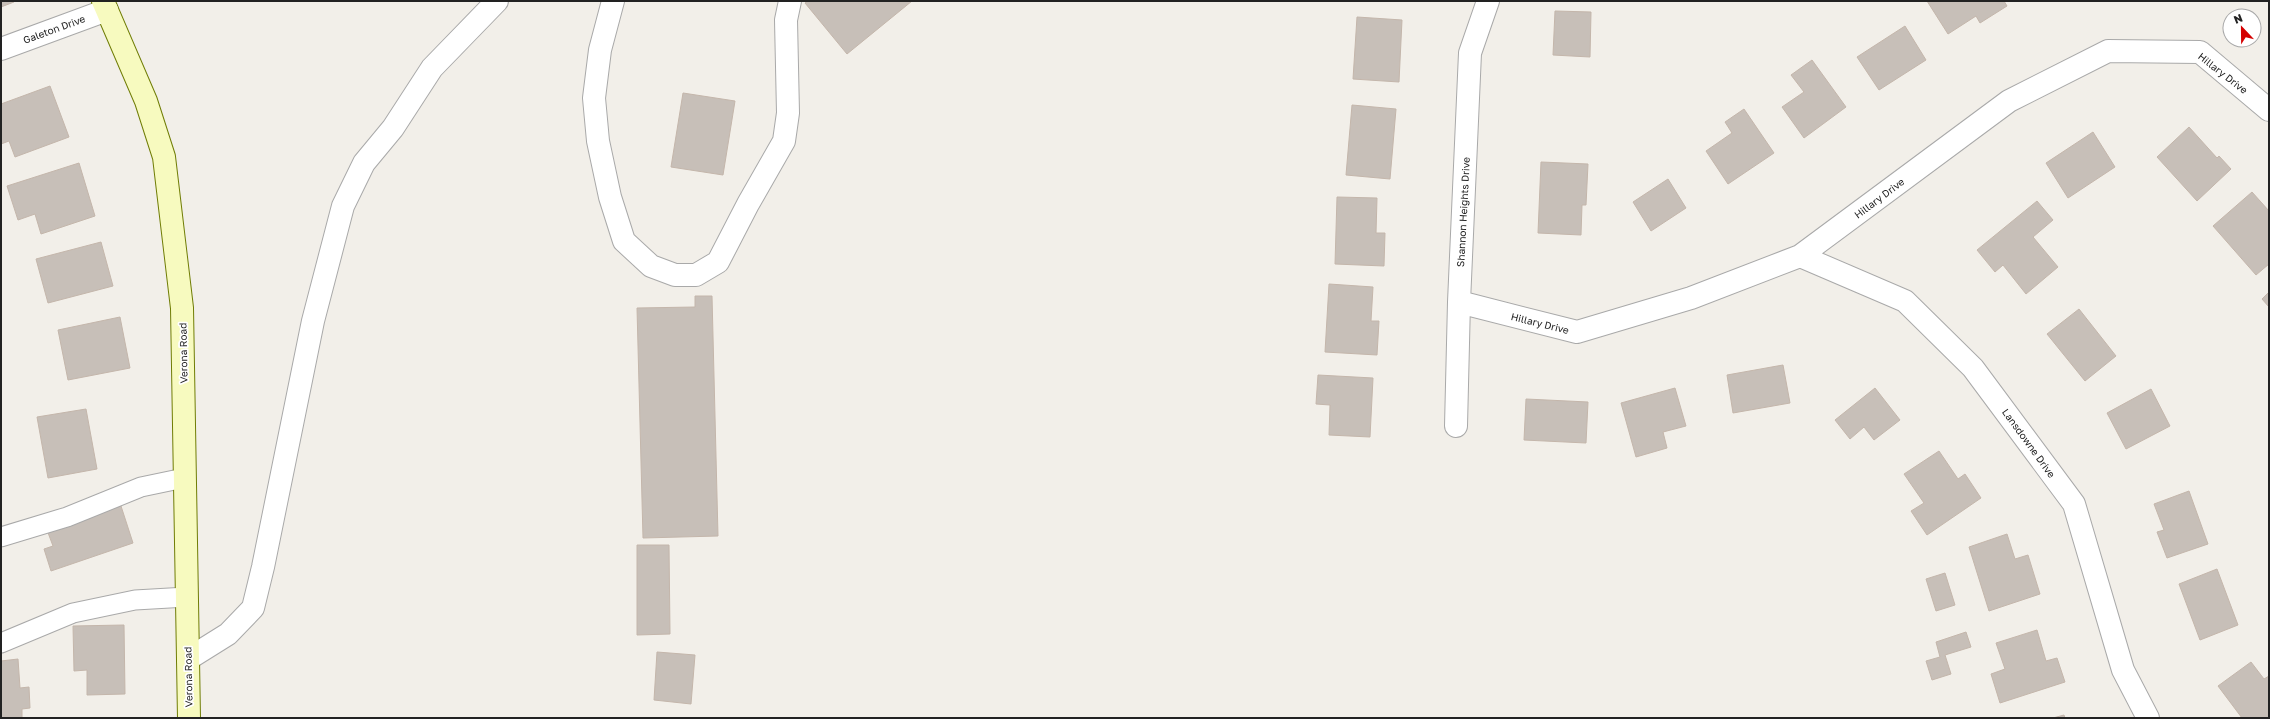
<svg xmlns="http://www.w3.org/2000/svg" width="2270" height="719" viewBox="0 0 2270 719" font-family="'Golos Text',sans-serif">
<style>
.building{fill:#c7bfb8;stroke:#c4b6ab}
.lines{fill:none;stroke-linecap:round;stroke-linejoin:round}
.lane-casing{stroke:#a9a9a9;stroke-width:21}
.street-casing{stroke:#a9a9a9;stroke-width:24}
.secondary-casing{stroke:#707d05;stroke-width:24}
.lane{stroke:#fff;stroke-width:19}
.street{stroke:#fff;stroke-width:22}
.secondary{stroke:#f7fabf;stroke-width:22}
.labels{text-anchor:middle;stroke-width:3.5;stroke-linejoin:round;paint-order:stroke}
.street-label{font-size:10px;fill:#222;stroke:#fff}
</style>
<rect width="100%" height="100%" fill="#f2efe9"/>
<path class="building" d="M1 1H13L14 2 1 7Z
M808 1H912L847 54 805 3Z
M1927 1H2004L2007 6 1980 23 1976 16 1948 34Z
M1555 11 1591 12 1590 57 1553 55Z
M1357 17 1402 20 1399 82 1353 79Z
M1905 26 1926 60 1879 90 1857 57Z
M1812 60 1846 107 1804 138 1782 107 1804 92 1791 75Z
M50 86 69 137 15 157 9 141 1 144V104Z
M683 93 735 101 723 175 671 167Z
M1352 105 1396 109 1390 179 1346 175Z
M1744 109 1774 153 1728 184 1706 151 1732 133 1725 122Z
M2189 127 2217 158 2219 156 2231 169 2197 201 2157 157Z
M2093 132 2115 167 2068 198 2046 163Z
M1541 162 1588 164 1586 205H1582L1581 235 1538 233Z
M79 163 95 216 41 234 35 214 18 220 7 186Z
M1668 179 1686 208 1651 231 1633 202Z
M2252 192 2269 211V264L2256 275 2213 226Z
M1337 197 1377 198 1376 233H1385L1384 266 1335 264Z
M2037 201 2053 220 2033 237 2058 267 2026 294 2003 265 1995 272 1977 250Z
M101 242 113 286 48 303 36 259Z
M1329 284 1373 287 1371 321H1379L1377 355 1325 352Z
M2269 292V307L2262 299Z
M695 296H712L718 536 643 538 637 308 695 307Z
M2079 309 2116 356 2085 381 2047 334Z
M120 317 130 368 68 380 58 330Z
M1783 365 1790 403 1733 413 1727 375Z
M1318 375 1373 378 1370 437 1329 435 1330 405 1316 404Z
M1675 388 1686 426 1663 432 1667 448 1636 457 1621 403Z
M1875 388 1900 420 1874 440 1864 427 1850 439 1835 420Z
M2151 389 2170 426 2126 449 2107 413Z
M1526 399 1588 402 1586 443 1524 440Z
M86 409 97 469 48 478 37 417Z
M1939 451 1958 479 1965 474 1981 498 1927 535 1911 511 1924 503 1904 474Z
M2189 491 2208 544 2167 558 2157 532 2164 530 2154 504Z
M121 506 133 543 51 571 44 549 53 546 47 530Z
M2007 534 2015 559 2028 555 2040 594 1989 611 1969 547Z
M637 545H669L670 634 637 635Z
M2217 569 2238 625 2200 640 2179 584Z
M1945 573 1955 605 1936 611 1926 579Z
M124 625 125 694 87 695V670L74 671 73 626Z
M2037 630 2046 661 2057 658 2065 682 2000 703 1991 674 2005 669 1996 643Z
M1966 632 1971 647 1945 655 1951 674 1932 680 1926 661 1940 657 1936 642Z
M657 652 695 655 691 704 654 700Z
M18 659 20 688 29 687 30 708 22 709V718H1V661Z
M2251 662 2264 679 2269 676V718H2242L2218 686Z
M2064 715 2065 718H2053Z"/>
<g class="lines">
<defs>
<path id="lane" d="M1 537 67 517 141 487 184 478
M1 643 73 613 135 600 187 597"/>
<path id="street" d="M613 1 600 50 594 98 598 141 610 197 624 241 651 266 675 275H696L718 262 748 204 784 141 788 113 786 20 790 1
M1 49 107 10
M1800 256 1905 301 1973 368 2074 504 2123 670 2148 718
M1459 302 1577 332 1691 298 1800 256 2009 101 2108 51 2200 52 2269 110
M1456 426 1459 302 1470 53 1488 1
M188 659 228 634 253 608 263 567 313 321 343 206 364 163 393 128 432 68 497 1"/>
<path id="secondary" d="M103 1 146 101 164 157 182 308 189 718"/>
</defs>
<use href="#lane" class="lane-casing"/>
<use href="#street" class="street-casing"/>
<use href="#secondary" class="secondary-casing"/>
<use href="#lane" class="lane"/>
<use href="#street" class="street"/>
<use href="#secondary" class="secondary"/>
</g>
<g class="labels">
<g class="street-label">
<text transform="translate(54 29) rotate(-20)" y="4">Galeton Drive</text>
<text transform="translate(2223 73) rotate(38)" y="4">Hillary Drive</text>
<text transform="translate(1879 198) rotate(-37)" y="4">Hillary Drive</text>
<text transform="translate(1463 212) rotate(-87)" y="4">Shannon Heights Drive</text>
<text transform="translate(1540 323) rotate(14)" y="4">Hillary Drive</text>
<text transform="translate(183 353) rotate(-91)" y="4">Verona Road</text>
<text transform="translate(2029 443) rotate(54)" y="4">Lansdowne Drive</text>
<text transform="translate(188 677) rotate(-91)" y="4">Verona Road</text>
</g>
</g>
<rect width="2270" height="719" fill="none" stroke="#222222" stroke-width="4"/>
<g transform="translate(2242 28) rotate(338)"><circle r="19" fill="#ffffff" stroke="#a7a7a7"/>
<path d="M0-3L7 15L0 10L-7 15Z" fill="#d40000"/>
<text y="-6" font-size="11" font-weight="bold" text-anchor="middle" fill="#222222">N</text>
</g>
</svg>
